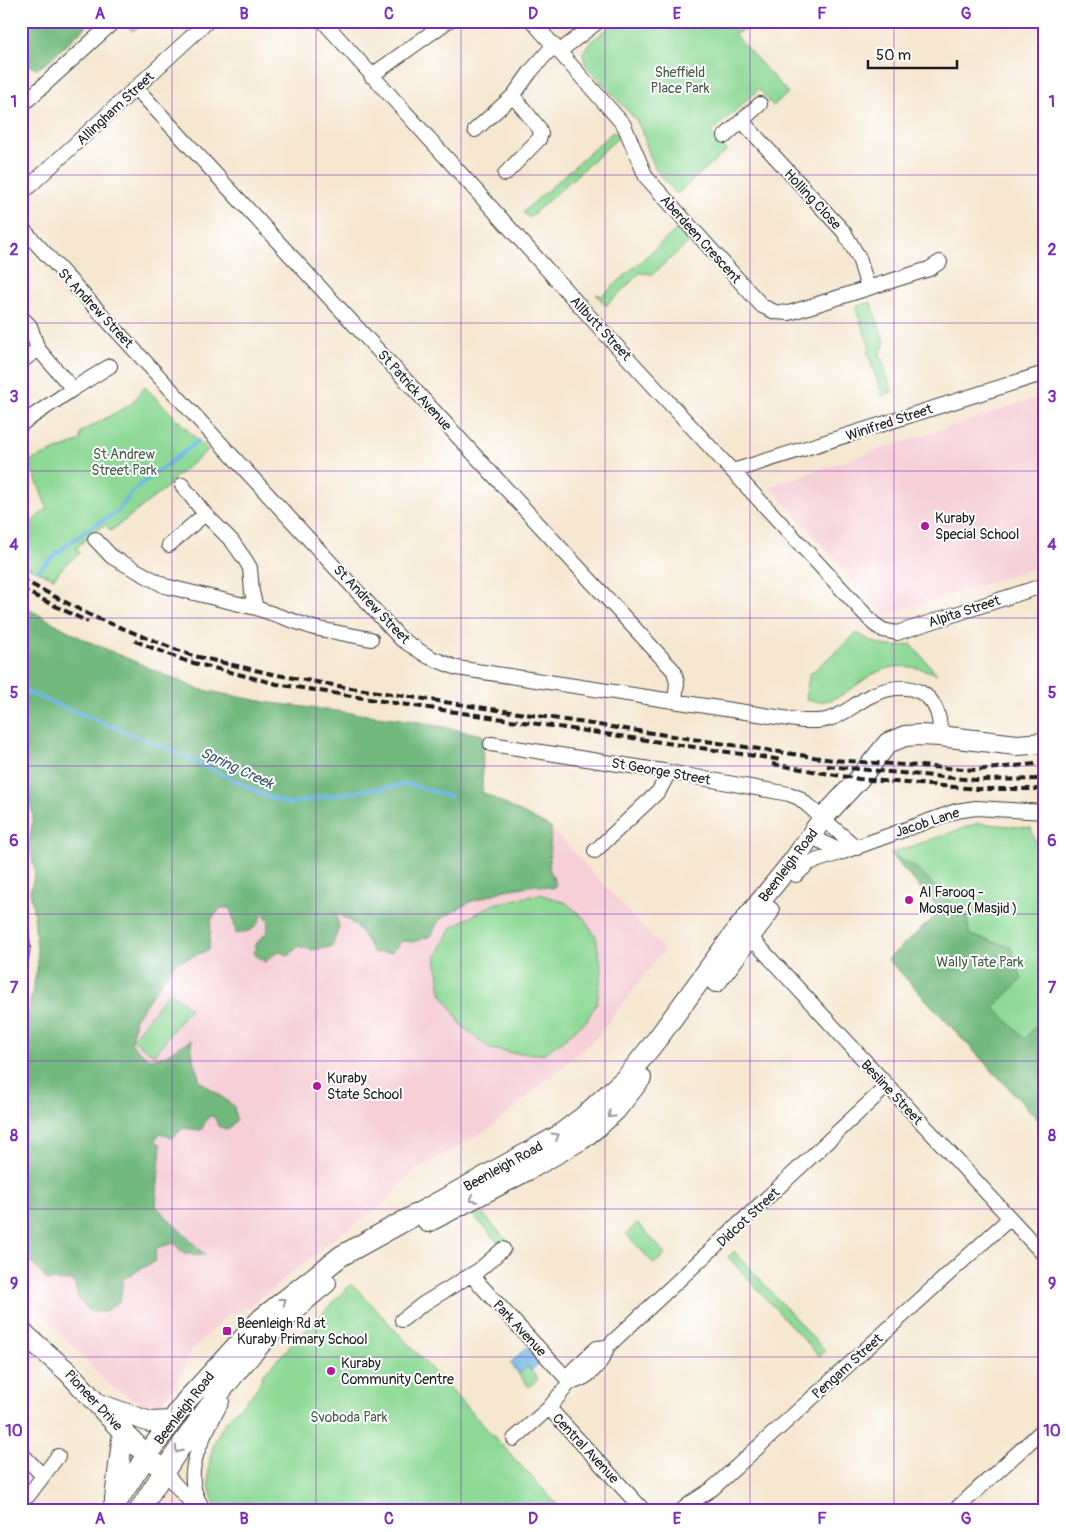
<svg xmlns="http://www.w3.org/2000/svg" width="1066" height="1532" viewBox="0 0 1066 1532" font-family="Pangolin,sans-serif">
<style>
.built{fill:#f6cfd7}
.green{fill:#8dd995;stroke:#547a58}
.forest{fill:#72b97e;stroke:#476a4d}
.water{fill:#6eb7e6;stroke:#456a81}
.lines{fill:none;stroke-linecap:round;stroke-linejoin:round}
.stream{stroke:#6eb7e6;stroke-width:4}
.street-casing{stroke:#3d3a37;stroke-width:16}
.secondary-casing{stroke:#3d3a37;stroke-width:22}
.street{stroke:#fff;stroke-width:14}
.secondary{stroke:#fff;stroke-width:20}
.rail{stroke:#1c1c1c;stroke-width:4;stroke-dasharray:8 4;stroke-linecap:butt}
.oneway{stroke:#999}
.grid{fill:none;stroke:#7b2cbf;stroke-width:1;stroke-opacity:0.55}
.poi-dot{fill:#b5179e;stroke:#fff;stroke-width:2}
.labels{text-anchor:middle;stroke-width:4;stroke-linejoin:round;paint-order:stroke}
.park-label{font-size:14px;fill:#445e46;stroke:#fff}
.street-label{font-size:14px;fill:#1c1c1c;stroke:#fff}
.poi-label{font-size:14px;fill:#1c1c1c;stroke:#fff;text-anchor:start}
.water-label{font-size:15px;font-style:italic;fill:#3d5a6d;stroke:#fff}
.neatline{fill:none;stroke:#7b2cbf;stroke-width:2}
.grid-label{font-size:16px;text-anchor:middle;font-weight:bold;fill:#7b2cbf}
</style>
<rect width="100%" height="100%" fill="#fff"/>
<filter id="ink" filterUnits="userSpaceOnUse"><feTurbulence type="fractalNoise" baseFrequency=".02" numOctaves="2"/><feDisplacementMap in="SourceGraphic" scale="10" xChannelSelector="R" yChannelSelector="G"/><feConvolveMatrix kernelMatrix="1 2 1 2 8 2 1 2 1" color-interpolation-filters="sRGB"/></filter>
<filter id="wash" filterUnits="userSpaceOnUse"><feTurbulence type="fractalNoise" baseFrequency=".0096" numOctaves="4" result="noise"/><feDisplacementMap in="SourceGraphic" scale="20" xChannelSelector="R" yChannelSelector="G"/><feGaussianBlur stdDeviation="1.12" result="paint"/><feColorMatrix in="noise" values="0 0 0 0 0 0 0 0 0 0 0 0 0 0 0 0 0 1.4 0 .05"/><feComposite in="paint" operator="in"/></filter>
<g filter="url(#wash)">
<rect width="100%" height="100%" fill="#f5e7d0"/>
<path class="built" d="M1045 395V565L884 615 770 486Z
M269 720 484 750 483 792 551 828 664 950 597 1037 492 1127 410 1174 379 1208 331 1241 251 1306 225 1317 192 1350 175 1386 164 1400 157 1406 144 1405 111 1387 21 1291V1246Z"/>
<path class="green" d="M617 21H770L734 34 788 93 773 106 759 89 711 133 727 150 677 194 656 170 649 154 643 133 636 120 585 64 583 53 589 43Z
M614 131 619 137 529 218 523 212Z
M677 229 688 243 653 274 640 273 606 306 596 294 602 296Z
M871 302 885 343 880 353 892 392 882 396 867 350 870 348 855 307Z
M145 387 208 450 170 482 171 484 111 531 105 524 76 548 80 553 65 565 54 578 25 566 21 563V528L23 530 47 508 29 461 80 441 81 432 131 404Z
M857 633C874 644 891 650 911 644L937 674C919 667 899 663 880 671 853 682 840 708 806 700L809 675Z
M978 823 1031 828 1045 871V1127L888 959 941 911 890 854Z
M540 894 566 903 584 918 596 937 602 971 597 1002 587 1020 563 1040 543 1054 512 1053 490 1049 463 1027 441 992 436 957 452 927 494 904Z
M169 991 190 1008 154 1055 132 1039Z
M480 1211 514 1248 508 1253 473 1215Z
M637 1223 666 1254 654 1264 626 1234Z
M734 1251 825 1351 819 1356 728 1257Z
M351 1284 359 1291 563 1511H218C203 1485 207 1451 223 1426 232 1411 248 1402 257 1388 260 1384 261 1379 263 1374Z
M527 1366 538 1379 529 1387 518 1374Z"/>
<path class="forest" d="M21 21H92L45 64 37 69 27 65 21 61Z
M123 21H155L132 31Z
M21 605 83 639 198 689 271 703 409 720 483 735 482 792 551 828 549 868 556 885 553 888 536 885 505 890 470 902 439 920 431 936 413 942 402 941 392 952 373 953C364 934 357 922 336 914L339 927 332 947 312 950 299 946 289 956 278 951 265 962 254 955 255 945 267 932 269 920 262 914C256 930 251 931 236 934L231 908H221L211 920 209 950 175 963 135 1019 131 1044 149 1059 164 1056 191 1040 193 1058 200 1081 234 1106 236 1120 228 1130 218 1126 214 1116 208 1117 201 1130 183 1128 172 1138 161 1133 155 1139 161 1145 156 1206 205 1255 184 1254 174 1243 156 1248 155 1261 123 1279 120 1301 104 1312 89 1311 78 1298 74 1281 47 1280 31 1262 21 1268V1048L38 963 34 915 30 891 35 873 29 844 33 817 28 794 22 786 25 772 21 762Z
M890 854 915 867 966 916 970 935 1011 947 1022 979 994 1007 1025 1039 1045 1014V1127L888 959 941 911Z"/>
<path class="water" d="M527 1347 541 1361 531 1371 527 1366 519 1374 510 1363Z"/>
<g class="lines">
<path class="stream" d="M38 570 61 550 88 529 117 512 134 490 198 441
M21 690 173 751 269 797 289 804 326 796 408 784 451 797"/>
</g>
</g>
<g filter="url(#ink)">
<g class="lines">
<defs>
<path id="street" d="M323 21 599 327 874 624 883 630 897 633 1045 585
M532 21 624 125 646 177 762 306 775 312 789 313 929 269 940 262
M560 51 599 21
M371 76 448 21
M136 88 674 671 677 683 675 701
M21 106 112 23
M742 121 844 232 859 258 868 288
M475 130 513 96
M725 136 760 104
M505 174 539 139 541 134 539 128 513 96 531 71 554 45
M21 194 208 21
M21 227 401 639 429 657 457 668 803 721C812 721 821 722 829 719 844 715 856 703 870 696 908 678 942 690 940 736
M22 318 30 326 38 349 73 389 110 366
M21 362 38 349
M21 424 73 389
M733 471 1045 373
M182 485 205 514 232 541 246 561 250 568 252 592 256 608
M95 539 112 557 165 586 256 608 314 628 371 639
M169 545 205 514
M491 744 669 772 789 794 799 798 857 848
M820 841 843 852 956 811 976 808 1045 812
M595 851 659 791 669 772
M796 875 809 863 843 852
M21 928 23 946 21 959
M743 934 755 942 1045 1256
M471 1275 570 1382
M402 1320 423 1304 479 1270 503 1249
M570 1382C586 1382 604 1362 607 1347L887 1086
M549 1408 644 1511
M514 1439 549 1408 570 1382 569 1375 574 1369 597 1348 607 1347
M21 1453 43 1476
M164 1472 197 1509
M28 1496 58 1456
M204 1511C200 1504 196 1497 194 1489 187 1459 209 1427 222 1401
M681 1511 692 1502 712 1489 1010 1218
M954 1511 1045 1428"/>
<path id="secondary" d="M716 982 769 911
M428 1222 528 1170 582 1139 601 1124 616 1110 641 1078
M21 1331 68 1372 123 1432 156 1464
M99 1404 150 1422 171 1421
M115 1499 123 1432
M111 1511 147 1455 186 1401 262 1318 341 1256 558 1136 583 1117 626 1078 658 1038 737 930 794 860 823 818 859 779 888 743 905 736 920 735 940 736 1017 745 1045 743
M139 1511C190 1429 249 1343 326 1283"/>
</defs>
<use href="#street" class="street-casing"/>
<use href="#secondary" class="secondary-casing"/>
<use href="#street" class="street"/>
<use href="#secondary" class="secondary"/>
<path class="rail" d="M21 579 94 617 190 655 272 674 344 687 833 760 976 770 1045 763
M21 589 88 622
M135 641 186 661 277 684 388 702 782 760
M772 764 859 779 978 789H1045
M827 766 975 780 1045 779"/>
</g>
<defs><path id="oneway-chevron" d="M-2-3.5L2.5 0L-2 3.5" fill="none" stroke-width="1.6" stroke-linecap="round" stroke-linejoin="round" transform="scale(1.25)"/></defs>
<g class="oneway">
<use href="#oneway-chevron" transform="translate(611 1115) rotate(134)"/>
<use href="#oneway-chevron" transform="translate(556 1136) rotate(-31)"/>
<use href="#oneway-chevron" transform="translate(473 1199) rotate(152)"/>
<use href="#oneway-chevron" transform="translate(283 1301) rotate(-38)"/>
<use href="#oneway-chevron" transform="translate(178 1450) rotate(125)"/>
</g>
</g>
<path class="grid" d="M172 21V1511M316 21V1511M461 21V1511M605 21V1511M750 21V1511M894 21V1511M21 175H1045M21 323H1045M21 471H1045M21 618H1045M21 766H1045M21 914H1045M21 1061H1045M21 1209H1045M21 1357H1045"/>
<g class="poi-dot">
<circle cx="925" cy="526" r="5"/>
<circle cx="909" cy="900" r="5"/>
<circle cx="317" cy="1086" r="5"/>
<rect x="222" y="1326" width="10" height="10" rx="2.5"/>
<circle cx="331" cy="1371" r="5"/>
</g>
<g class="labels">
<g class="park-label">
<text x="680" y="77">Sheffield<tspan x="680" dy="16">Place Park</tspan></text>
<text x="124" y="459">St Andrew<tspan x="124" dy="16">Street Park</tspan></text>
<text x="980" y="967">Wally Tate Park</text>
<text x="349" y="1422">Svoboda Park</text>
</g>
<g class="street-label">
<text transform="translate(115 108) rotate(-43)" y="5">Allingham Street</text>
<text transform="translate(813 199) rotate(47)" y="5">Holling Close</text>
<text transform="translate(701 239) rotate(48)" y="5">Aberdeen Crescent</text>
<text transform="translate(96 308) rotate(47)" y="5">St Andrew Street</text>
<text transform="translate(601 328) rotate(47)" y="5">Allbutt Street</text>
<text transform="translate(415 390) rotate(48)" y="5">St Patrick Avenue</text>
<text transform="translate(889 422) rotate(-18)" y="5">Winifred Street</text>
<text transform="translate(372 604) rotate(46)" y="5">St Andrew Street</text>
<text transform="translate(964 611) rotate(-18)" y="5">Alpita Street</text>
<text transform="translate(661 771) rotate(10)" y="5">St George Street</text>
<text transform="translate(927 822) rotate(-18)" y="5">Jacob Lane</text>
<text transform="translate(788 865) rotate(-53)" y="5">Beenleigh Road</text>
<text transform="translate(892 1092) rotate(47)" y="5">Besline Street</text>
<text transform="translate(503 1166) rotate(-29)" y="5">Beenleigh Road</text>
<text transform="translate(748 1217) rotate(-43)" y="5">Didcot Street</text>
<text transform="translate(520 1328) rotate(47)" y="5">Park Avenue</text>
<text transform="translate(847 1366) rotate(-42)" y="5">Pengam Street</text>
<text transform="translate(94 1400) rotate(47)" y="5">Pioneer Drive</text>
<text transform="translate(184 1408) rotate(-52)" y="5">Beenleigh Road</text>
<text transform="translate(586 1448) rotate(47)" y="5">Central Avenue</text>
</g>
<g class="poi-label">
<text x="935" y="523">Kuraby<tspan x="935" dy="16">Special School</tspan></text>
<text x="919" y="897">Al Farooq -<tspan x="919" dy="16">Mosque ( Masjid )</tspan></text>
<text x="327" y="1083">Kuraby<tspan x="327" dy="16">State School</tspan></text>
<text x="237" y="1328">Beenleigh Rd at<tspan x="237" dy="16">Kuraby Primary School</tspan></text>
<text x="341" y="1368">Kuraby<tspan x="341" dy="16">Community Centre</tspan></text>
</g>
<g class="water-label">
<text transform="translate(237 768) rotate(25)" y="5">Spring Creek</text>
</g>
</g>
<rect width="1066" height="1532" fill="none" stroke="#fff" stroke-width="55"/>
<path d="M868 60v8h89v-8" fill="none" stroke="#1c1c1c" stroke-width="2.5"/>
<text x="876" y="60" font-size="15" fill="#1c1c1c" stroke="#ffffff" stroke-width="4" paint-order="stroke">50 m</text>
<rect x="28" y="28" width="1010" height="1476" class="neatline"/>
<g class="grid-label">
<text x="100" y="19">A</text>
<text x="244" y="19">B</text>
<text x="389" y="19">C</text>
<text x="533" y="19">D</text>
<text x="677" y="19">E</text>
<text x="822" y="19">F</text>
<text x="966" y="19">G</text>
<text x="14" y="107">1</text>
<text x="1052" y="107">1</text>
<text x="14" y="255">2</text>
<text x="1052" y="255">2</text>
<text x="14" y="402">3</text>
<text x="1052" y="402">3</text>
<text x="14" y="550">4</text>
<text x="1052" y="550">4</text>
<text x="14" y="698">5</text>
<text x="1052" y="698">5</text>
<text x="14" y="846">6</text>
<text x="1052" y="846">6</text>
<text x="14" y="993">7</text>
<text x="1052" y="993">7</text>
<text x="14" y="1141">8</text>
<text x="1052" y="1141">8</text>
<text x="14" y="1289">9</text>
<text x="1052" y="1289">9</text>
<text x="14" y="1436">10</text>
<text x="1052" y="1436">10</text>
<text x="100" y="1524">A</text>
<text x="244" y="1524">B</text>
<text x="389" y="1524">C</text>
<text x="533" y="1524">D</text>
<text x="677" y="1524">E</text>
<text x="822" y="1524">F</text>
<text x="966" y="1524">G</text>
</g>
</svg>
